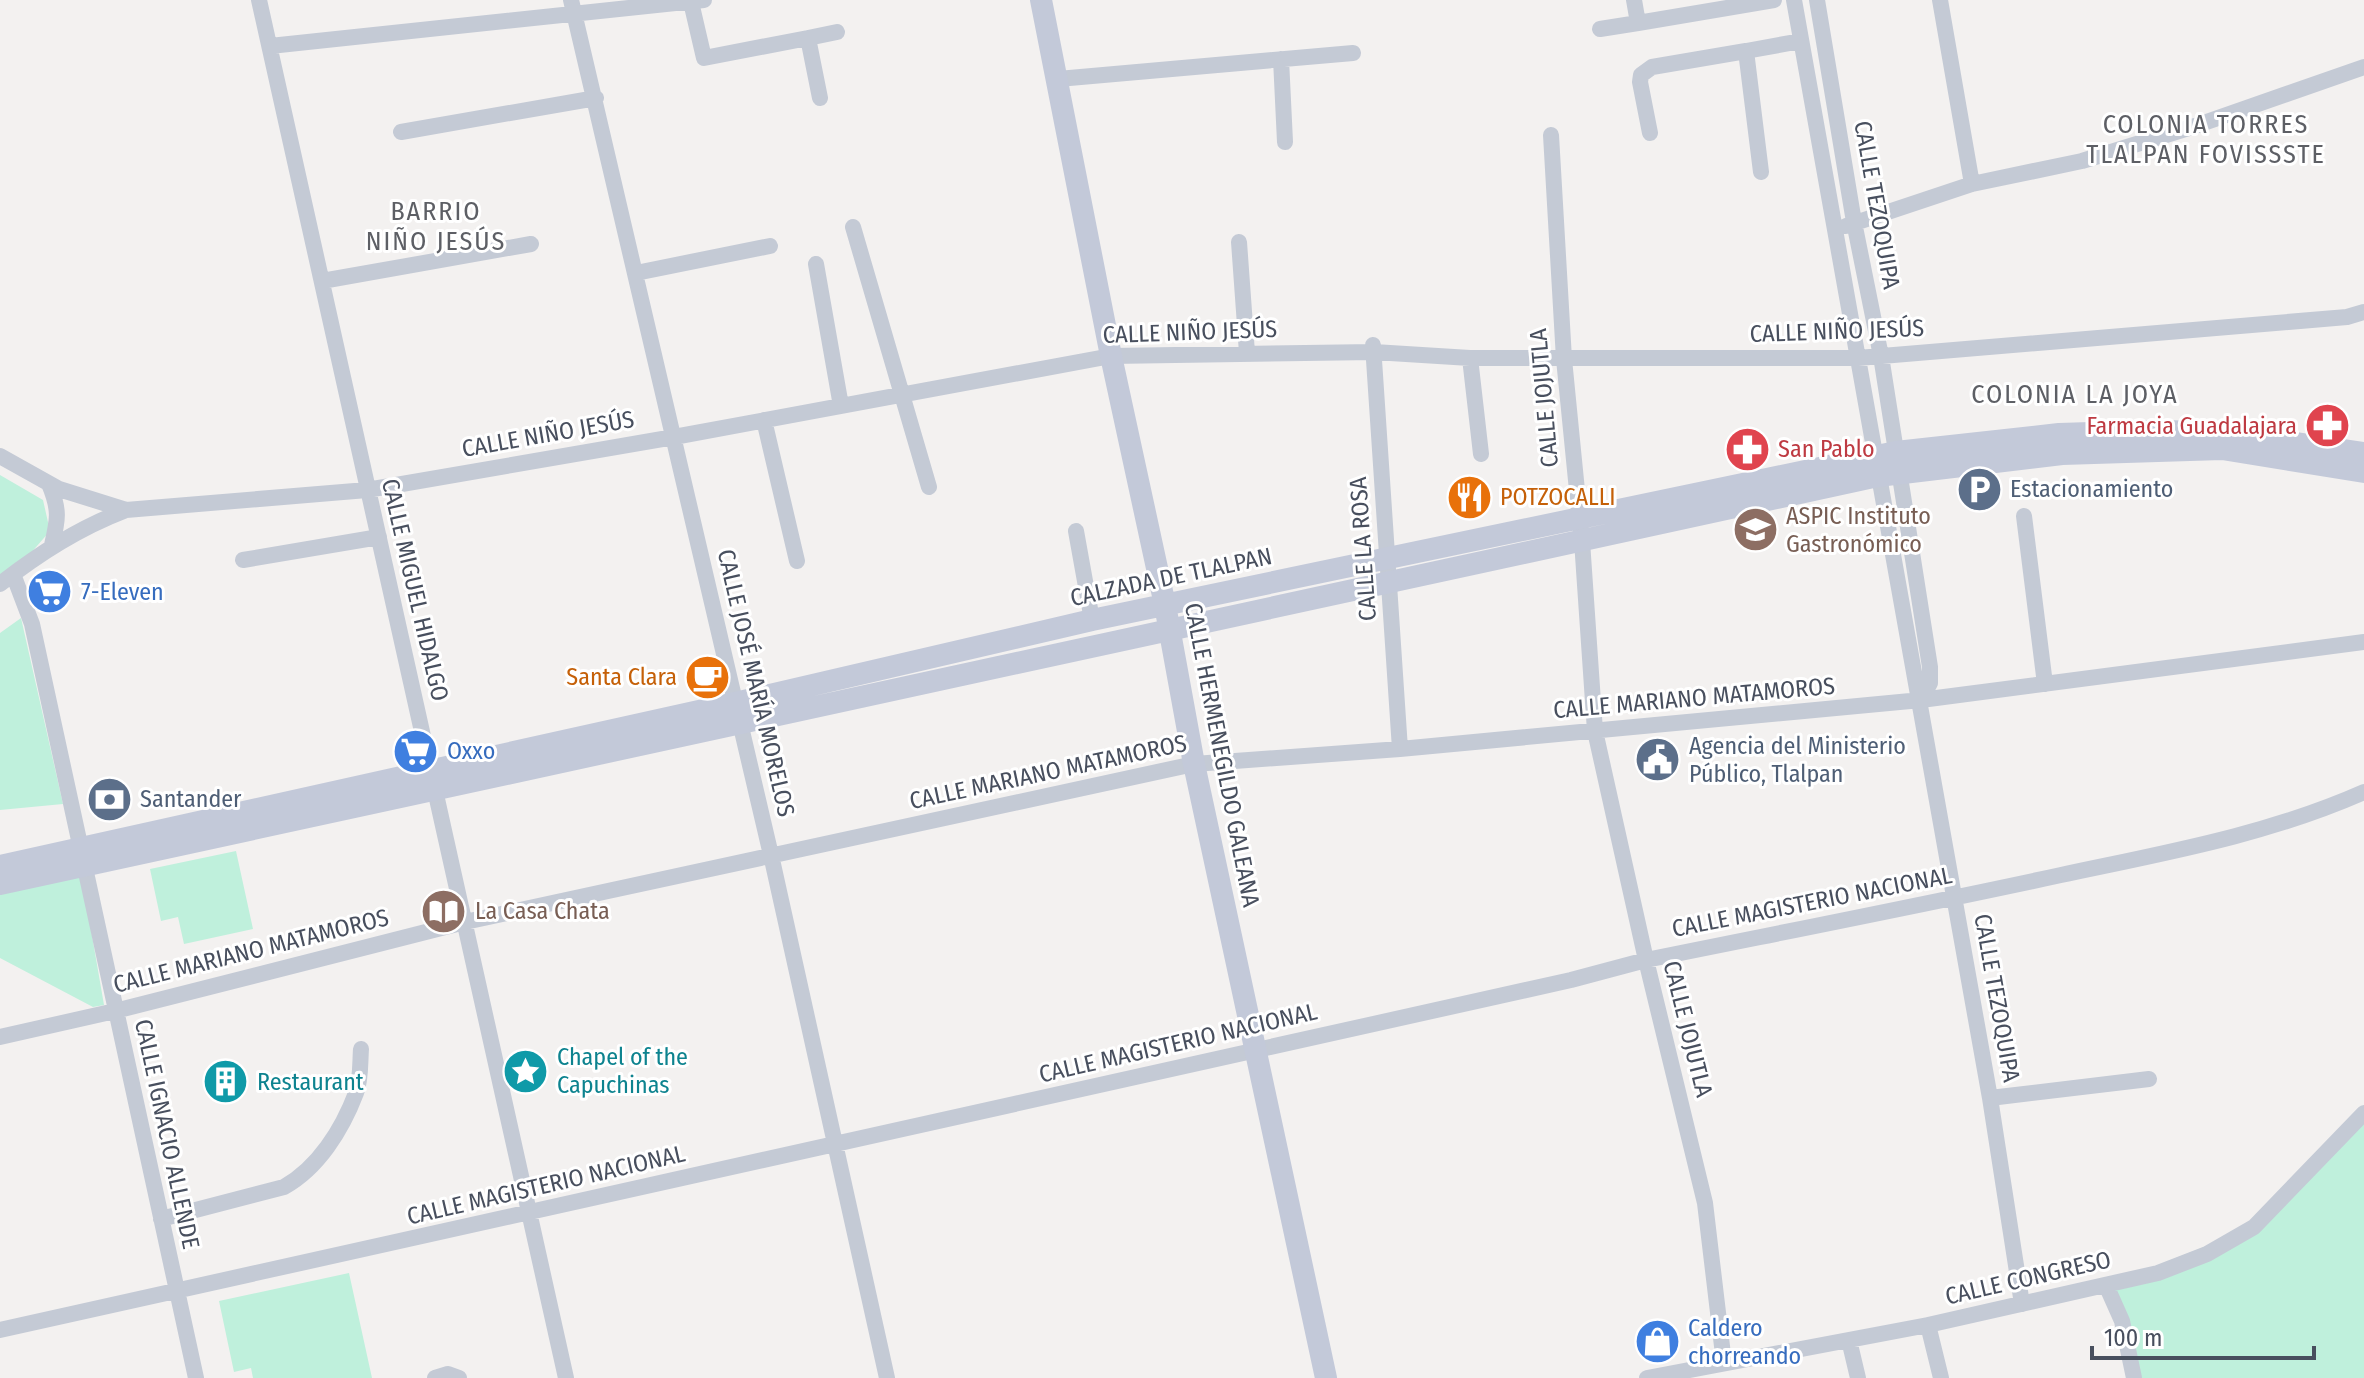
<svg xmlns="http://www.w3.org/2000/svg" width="2364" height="1378" viewBox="0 0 2364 1378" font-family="'Fira Sans Condensed',sans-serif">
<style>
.green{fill:#bff0dc}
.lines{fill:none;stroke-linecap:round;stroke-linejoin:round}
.street{stroke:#c4cad5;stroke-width:16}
.secondary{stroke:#c3c9d9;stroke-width:22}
.labels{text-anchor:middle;stroke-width:6;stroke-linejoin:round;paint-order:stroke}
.street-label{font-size:24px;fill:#484f5e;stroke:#fff}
.health-label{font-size:24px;fill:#be3a42;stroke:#fff;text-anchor:end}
.service-label{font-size:24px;fill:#4e5e75;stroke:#fff;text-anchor:start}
.food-label{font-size:24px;fill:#c56008;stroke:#fff;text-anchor:start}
.education-label{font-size:24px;fill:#785e54;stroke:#fff;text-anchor:start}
.shop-label{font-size:24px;fill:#366cbe;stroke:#fff;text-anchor:start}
.culture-label{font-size:24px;fill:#0d838f;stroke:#fff;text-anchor:start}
.neighbourhood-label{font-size:26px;letter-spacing:2px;fill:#5d5f65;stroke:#fff}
</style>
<rect width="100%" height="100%" fill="#f3f1f0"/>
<path class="green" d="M0 475 43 500 50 531 30 554 0 577Z
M21 618 63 804 0 810V633Z
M236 851 253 929 184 944 178 917 161 921 150 869Z
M81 872 104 1005 93 1007 0 958V888Z
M2364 1114V1378H2136L2110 1284 2255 1227Z
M349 1273 372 1378H253L251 1368 234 1372 219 1301Z"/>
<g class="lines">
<path class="street" d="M259 0 566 1378
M571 0 771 855 887 1378
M1634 0 1638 23 1774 0
M1794 0 1990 1098 2022 1304
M1817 0 1854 222 1881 356 1930 667V683L1921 700
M1940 0 1972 184
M691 2 704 58 808 38 820 98
M1600 29 1638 23
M808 38 837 32
M270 46 704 0
M1746 51 1801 41
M1281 59 1285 142
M1058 79 1353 53
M401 132 596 98
M1650 133 1640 82 1641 75 1652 67 1746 51 1761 172
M1551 135 1564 359 1582 541 1595 731 1646 960 1705 1203 1724 1363
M1846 226 1972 184 2082 161 2195 126 2364 67
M853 227 929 487
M1239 242 1247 353
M816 264 841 406
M636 273 770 246
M322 281 531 244
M1373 345 1400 749
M1470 358 1481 454
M764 420 797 561
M0 456 59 489 126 510
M49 484C60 510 58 519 52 545
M2024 516 2045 684
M1076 531 1092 620
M243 560 379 537
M13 574 32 624 196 1378
M0 584C40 553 79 528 126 510L367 490 674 437 1111 356 1374 352 1470 358H1858L2347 317 2364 312
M0 1037 115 1011 465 922 1194 764 1400 749 1921 700 2364 642
M1990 1098 2149 1079
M161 1219 284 1187C318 1168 342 1130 356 1093 361 1080 360 1062 361 1049
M2106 1285 2122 1321 2134 1378
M1928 1325 1941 1378
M0 1330 1571 980 1646 960C1784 932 1923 905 2061 875 2164 853 2267 835 2364 792
M1849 1340 1858 1378
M435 1378 448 1374 459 1378
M1647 1378 1928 1325 2158 1273 2207 1254 2254 1227 2364 1113"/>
<path class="secondary" d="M1041 0 1111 356 1165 605 1194 764 1326 1378
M0 866 735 703 1092 620 1896 452 2059 434 2154 431 2221 432 2364 453
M0 884 1878 476 2062 454 2222 449 2364 472"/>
</g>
<defs>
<symbol id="pharmacy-disc" viewBox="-11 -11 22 22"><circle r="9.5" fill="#e0444e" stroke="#fff"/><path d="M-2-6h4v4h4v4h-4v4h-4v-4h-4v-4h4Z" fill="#fff"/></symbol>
<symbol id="parking-disc" viewBox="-11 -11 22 22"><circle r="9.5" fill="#5c6f8a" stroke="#fff"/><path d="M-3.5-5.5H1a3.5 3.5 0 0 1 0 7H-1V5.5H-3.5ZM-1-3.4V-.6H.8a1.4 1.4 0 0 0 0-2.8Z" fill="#fff"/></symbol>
<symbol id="restaurant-disc" viewBox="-11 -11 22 22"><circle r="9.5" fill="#e8710a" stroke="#fff"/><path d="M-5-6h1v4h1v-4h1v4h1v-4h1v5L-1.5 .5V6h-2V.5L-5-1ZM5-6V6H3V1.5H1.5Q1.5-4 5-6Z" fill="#fff"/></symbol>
<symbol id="university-disc" viewBox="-11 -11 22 22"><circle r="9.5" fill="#8d6e63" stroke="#fff"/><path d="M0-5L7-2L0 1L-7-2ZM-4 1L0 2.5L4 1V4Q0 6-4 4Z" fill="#fff"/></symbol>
<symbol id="supermarket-disc" viewBox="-11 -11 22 22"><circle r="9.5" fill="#3f7fe0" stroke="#fff"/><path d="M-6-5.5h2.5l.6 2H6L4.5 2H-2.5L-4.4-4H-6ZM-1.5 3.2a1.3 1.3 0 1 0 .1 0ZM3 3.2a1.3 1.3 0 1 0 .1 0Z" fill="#fff"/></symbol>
<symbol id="cafe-disc" viewBox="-11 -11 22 22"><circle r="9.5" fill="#e8710a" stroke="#fff"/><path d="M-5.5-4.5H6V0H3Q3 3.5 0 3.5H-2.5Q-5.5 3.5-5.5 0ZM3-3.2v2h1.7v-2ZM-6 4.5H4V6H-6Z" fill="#fff"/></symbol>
<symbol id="civic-disc" viewBox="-11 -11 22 22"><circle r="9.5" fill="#5c6f8a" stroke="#fff"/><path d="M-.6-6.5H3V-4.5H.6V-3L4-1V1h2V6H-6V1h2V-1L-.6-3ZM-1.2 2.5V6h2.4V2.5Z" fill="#fff"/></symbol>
<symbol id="bank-disc" viewBox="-11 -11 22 22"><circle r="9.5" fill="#5c6f8a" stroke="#fff"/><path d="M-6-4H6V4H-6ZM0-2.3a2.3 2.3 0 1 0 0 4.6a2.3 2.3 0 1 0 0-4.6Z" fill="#fff"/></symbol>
<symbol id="library-disc" viewBox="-11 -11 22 22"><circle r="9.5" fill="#8d6e63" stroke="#fff"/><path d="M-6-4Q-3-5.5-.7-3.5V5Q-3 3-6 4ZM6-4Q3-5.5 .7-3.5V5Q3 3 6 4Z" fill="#fff"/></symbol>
<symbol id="sight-disc" viewBox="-11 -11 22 22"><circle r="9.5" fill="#0f9aa8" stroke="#fff"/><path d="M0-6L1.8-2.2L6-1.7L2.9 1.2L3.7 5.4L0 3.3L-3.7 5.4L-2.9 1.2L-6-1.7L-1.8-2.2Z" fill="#fff"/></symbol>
<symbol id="building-disc" viewBox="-11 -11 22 22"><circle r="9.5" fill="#0f9aa8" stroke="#fff"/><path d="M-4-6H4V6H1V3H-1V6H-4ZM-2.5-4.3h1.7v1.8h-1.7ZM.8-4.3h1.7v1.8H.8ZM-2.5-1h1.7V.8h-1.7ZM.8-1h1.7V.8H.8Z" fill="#fff"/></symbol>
<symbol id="shop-disc" viewBox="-11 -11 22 22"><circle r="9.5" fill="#3f7fe0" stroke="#fff"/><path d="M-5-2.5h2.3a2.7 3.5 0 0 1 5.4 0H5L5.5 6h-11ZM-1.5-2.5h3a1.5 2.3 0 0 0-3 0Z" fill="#fff"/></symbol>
</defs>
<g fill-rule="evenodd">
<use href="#pharmacy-disc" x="2302" y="400" width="51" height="51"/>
<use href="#pharmacy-disc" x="1722" y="424" width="51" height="51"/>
<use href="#parking-disc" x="1954" y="464" width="51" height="51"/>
<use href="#restaurant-disc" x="1444" y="472" width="51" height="51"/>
<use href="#university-disc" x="1730" y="504" width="51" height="51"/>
<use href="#supermarket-disc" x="24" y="566" width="51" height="51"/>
<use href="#cafe-disc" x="682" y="652" width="51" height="51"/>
<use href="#supermarket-disc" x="390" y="726" width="51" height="51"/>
<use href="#civic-disc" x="1632" y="734" width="51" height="51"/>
<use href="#bank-disc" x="84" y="774" width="51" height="51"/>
<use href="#library-disc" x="418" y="886" width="51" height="51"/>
<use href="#sight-disc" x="500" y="1046" width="51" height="51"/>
<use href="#building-disc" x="200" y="1056" width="51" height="51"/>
<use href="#shop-disc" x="1632" y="1316" width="51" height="51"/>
</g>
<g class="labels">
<g class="street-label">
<text transform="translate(1877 205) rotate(80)" y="8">CALLE TEZOQUIPA</text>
<text transform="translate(1837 331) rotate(-2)" y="8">CALLE NIÑO JESÚS</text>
<text transform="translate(1190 332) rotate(-2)" y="8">CALLE NIÑO JESÚS</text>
<text transform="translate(1544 398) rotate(-95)" y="8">CALLE JOJUTLA</text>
<text transform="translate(548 434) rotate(-10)" y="8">CALLE NIÑO JESÚS</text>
<text transform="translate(1363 549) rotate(-94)" y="8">CALLE LA ROSA</text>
<text transform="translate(1171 577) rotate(-12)" y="8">CALZADA DE TLALPAN</text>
<text transform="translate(415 590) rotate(77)" y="8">CALLE MIGUEL HIDALGO</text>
<text transform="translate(756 683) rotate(77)" y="8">CALLE JOSÉ MARÍA MORELOS</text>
<text transform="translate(1694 698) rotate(-5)" y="8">CALLE MARIANO MATAMOROS</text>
<text transform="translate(1222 755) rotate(79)" y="8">CALLE HERMENEGILDO GALEANA</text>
<text transform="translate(1048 772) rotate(-12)" y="8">CALLE MARIANO MATAMOROS</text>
<text transform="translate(1812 902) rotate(-11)" y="8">CALLE MAGISTERIO NACIONAL</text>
<text transform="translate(251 951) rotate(-14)" y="8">CALLE MARIANO MATAMOROS</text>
<text transform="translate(1997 998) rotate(80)" y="8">CALLE TEZOQUIPA</text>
<text transform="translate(1688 1029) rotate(76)" y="8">CALLE JOJUTLA</text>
<text transform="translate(1178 1043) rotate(-13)" y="8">CALLE MAGISTERIO NACIONAL</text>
<text transform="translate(167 1134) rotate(78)" y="8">CALLE IGNACIO ALLENDE</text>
<text transform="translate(546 1185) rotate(-13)" y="8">CALLE MAGISTERIO NACIONAL</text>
<text transform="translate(2028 1278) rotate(-13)" y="8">CALLE CONGRESO</text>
</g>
<g class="health-label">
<text x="2297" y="434">Farmacia Guadalajara</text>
<text x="1778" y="457" text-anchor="start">San Pablo</text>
</g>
<g class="service-label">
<text x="2010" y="497">Estacionamiento</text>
<text x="1689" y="754">Agencia del Ministerio<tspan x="1689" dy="28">Público, Tlalpan</tspan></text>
<text x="140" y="807">Santander</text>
</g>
<g class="food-label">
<text x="1500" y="505">POTZOCALLI</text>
<text x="677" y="685" text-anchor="end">Santa Clara</text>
</g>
<g class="education-label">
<text x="1786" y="524">ASPIC Instituto<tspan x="1786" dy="28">Gastronómico</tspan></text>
<text x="475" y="919">La Casa Chata</text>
</g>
<g class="shop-label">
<text x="81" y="600">7-Eleven</text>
<text x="447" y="759">Oxxo</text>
<text x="1688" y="1336">Caldero<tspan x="1688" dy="28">chorreando</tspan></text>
</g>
<g class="culture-label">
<text x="557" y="1065">Chapel of the<tspan x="557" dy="28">Capuchinas</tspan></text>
<text x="257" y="1090">Restaurant</text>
</g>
<g class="neighbourhood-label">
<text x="2206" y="133">COLONIA TORRES<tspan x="2206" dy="30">TLALPAN FOVISSSTE</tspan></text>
<text x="436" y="220">BARRIO<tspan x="436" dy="30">NIÑO JESÚS</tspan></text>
<text x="2075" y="403">COLONIA LA JOYA</text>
</g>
</g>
<path d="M2092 1346v12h222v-12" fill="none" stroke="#484f5e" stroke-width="4"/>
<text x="2104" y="1346" font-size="24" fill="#484f5e" stroke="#ffffff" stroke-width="6" paint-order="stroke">100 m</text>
</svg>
